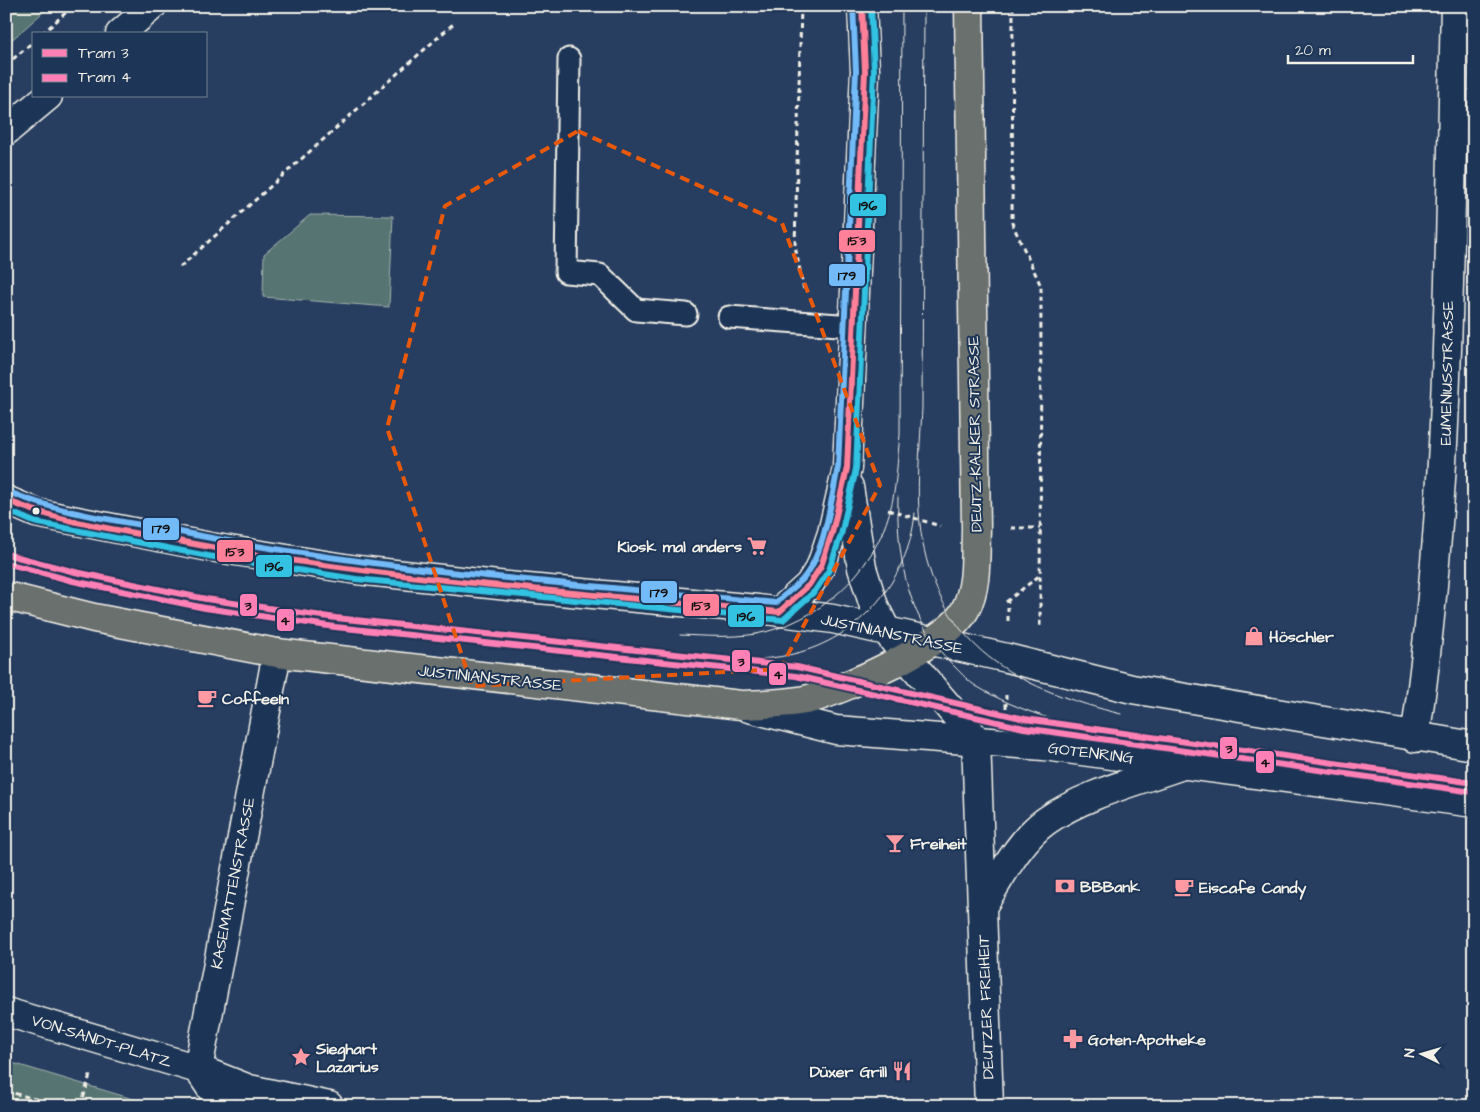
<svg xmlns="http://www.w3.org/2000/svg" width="1480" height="1112" viewBox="0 0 1480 1112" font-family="'Architects Daughter',sans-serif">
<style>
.built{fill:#374c6f}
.green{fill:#567472;stroke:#a5b2ad}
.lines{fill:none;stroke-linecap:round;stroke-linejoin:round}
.lane-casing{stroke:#f4f1e8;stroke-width:25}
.street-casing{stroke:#f4f1e8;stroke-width:31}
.secondary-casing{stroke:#f4f1e8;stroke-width:31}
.primary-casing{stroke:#f4f1e8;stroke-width:31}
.path{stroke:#f4f1e8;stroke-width:3;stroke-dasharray:5 4;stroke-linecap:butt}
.lane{stroke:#1d3557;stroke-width:21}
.street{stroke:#1d3557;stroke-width:28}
.secondary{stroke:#1d3557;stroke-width:28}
.primary{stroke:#6a706d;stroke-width:28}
.tram{stroke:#f4f1e8;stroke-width:1}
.bus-1-casing{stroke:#1d3557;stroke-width:10}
.bus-2-casing{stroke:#1d3557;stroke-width:10}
.bus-3-casing{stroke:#1d3557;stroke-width:10}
.bus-1{stroke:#ff8098;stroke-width:6}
.bus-2{stroke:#33c2e2;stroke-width:6}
.bus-3{stroke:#73baf8;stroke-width:6}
.tram-1-casing{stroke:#1d3557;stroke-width:10}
.tram-2-casing{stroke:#1d3557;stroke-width:10}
.tram-1{stroke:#ff80b4;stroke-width:6}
.tram-2{stroke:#ff80b6;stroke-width:6}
.marked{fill:none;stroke:#e8590c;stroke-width:4;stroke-dasharray:10 6;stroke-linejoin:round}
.bus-dot{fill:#f4f1e8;stroke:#1d3557;stroke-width:2}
.labels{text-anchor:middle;stroke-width:4;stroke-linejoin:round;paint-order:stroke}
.street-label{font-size:16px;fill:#f4f1e8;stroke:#1d3557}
.poi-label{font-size:16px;font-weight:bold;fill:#f4f1e8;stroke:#1d3557;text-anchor:start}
.line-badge{stroke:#1d3557;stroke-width:2}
.pale-badge-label{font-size:14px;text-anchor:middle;font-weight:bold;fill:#111}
</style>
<rect width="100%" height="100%" fill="#273e61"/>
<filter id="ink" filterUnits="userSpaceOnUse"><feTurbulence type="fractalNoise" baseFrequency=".02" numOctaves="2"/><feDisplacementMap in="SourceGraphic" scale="10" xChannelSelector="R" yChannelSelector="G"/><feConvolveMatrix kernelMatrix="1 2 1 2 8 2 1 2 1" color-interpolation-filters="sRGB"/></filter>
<g filter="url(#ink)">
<path class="built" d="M1474 498V673L1467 672Z"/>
<path class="green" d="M6 6H50L6 45Z
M310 215 393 216 389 307 263 297 264 254Z
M6 1061 143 1102 152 1106H6Z"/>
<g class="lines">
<defs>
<path id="lane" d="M569 59 566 272 600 275 636 310 686 314
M729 317 853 326"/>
<path id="street" d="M120 34 152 6
M6 131 48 96
M1415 738C1451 496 1449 250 1455 6
M976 739 989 1106
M982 907C999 880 1019 840 1046 821 1086 793 1139 781 1185 764
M6 1012 198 1069 249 1089 329 1106
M223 1106 198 1069 277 653"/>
<path id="secondary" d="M849 487 862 568 874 606 886 630 906 657 976 739
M6 500 36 513 210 547 357 570 527 588 758 609 833 619 1007 658 1132 689 1474 746
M779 612 809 585 821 566 832 533 847 468 865 71 862 6
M749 708 836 730 1044 746 1474 803"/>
<path id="primary" d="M6 596 94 618 277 653 741 705C762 704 784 704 805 700 841 692 949 643 965 610 978 586 975 554 976 528L969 6"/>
</defs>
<use href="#lane" class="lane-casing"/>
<use href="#street" class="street-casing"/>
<use href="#secondary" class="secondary-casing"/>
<use href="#primary" class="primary-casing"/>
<path class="path" d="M801 6 795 246 804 290
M1013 6 1012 223 1041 286 1040 629
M42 34 73 6
M6 65 34 41
M180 267 453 24
M888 510 940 526
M1011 528H1040
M1006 602 1040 575
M1008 621V602
M1006 708V695
M6 1091 60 1106
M81 1106 90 1075"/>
<use href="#lane" class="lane"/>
<use href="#street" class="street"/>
<use href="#secondary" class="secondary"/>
<use href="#primary" class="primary"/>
<path class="tram" d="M924 6 922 408C920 453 914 504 924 549 947 654 1025 690 1121 714
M898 497C896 560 909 624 956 668 962 674 969 682 976 686 1019 712 1067 725 1116 734
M680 635C705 636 731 638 756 634 819 622 873 573 890 511 897 486 897 460 900 435L902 6
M698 656C730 659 762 662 793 654 859 639 909 580 915 513"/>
<defs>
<path id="bus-1" d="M6 500C60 523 121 530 178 541 376 579 578 593 779 612L809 585 821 566 832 533 847 468 865 71 862 6"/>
<path id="bus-2" d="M6 510 34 522 208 556 356 579 783 620 815 591 829 570 841 535 856 469 874 71 871 6"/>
<path id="bus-3" d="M9 492C63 515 123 521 180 532 376 571 577 584 776 603 784 595 794 588 802 580 825 554 831 500 838 467L856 71 853 6"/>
</defs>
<use href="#bus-1" class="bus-1-casing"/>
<use href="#bus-2" class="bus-2-casing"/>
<use href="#bus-3" class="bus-3-casing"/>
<use href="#bus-1" class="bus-1"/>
<use href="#bus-2" class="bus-2"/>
<use href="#bus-3" class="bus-3"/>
<defs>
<path id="tram-1" d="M6 554 75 572 206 599 336 618 797 667 1025 719 1474 783"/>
<path id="tram-2" d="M6 563 73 581 205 608 335 627 796 676 1024 728 1473 792"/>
</defs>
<use href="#tram-1" class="tram-1-casing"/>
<use href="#tram-2" class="tram-2-casing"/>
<use href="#tram-1" class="tram-1"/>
<use href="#tram-2" class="tram-2"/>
</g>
</g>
<path class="marked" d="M578 131 782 223 880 485 780 669 472 686 387 428 445 206Z"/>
<defs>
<symbol id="supermarket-bare" viewBox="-9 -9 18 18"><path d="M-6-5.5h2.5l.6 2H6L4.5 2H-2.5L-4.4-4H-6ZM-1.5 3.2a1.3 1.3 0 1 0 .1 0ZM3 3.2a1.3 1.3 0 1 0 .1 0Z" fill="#ff9aa2" stroke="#1d3557" stroke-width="2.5" paint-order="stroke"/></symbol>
<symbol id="shop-bare" viewBox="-9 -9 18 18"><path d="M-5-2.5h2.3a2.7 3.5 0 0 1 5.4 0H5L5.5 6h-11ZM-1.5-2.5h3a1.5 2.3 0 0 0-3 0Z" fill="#ff9aa2" stroke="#1d3557" stroke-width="2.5" paint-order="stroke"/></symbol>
<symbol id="cafe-bare" viewBox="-9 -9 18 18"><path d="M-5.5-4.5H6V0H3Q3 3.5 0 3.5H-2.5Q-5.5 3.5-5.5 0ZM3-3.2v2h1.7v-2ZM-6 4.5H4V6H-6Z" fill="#ff9aa2" stroke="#1d3557" stroke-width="2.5" paint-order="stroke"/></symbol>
<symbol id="bar-bare" viewBox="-9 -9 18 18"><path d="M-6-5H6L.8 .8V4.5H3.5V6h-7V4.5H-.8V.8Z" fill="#ff9aa2" stroke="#1d3557" stroke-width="2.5" paint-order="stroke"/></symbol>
<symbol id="bank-bare" viewBox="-9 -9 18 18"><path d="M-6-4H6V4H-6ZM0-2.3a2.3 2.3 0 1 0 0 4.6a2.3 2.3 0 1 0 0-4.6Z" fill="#ff9aa2" stroke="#1d3557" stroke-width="2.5" paint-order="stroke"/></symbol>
<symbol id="pharmacy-bare" viewBox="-9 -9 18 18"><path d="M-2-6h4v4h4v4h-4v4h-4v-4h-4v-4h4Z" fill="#ff9aa2" stroke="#1d3557" stroke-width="2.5" paint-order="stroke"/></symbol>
<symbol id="sight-bare" viewBox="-9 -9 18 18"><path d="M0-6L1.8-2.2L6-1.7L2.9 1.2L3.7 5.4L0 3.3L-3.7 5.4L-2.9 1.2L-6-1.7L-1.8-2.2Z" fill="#ff9aa2" stroke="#1d3557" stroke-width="2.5" paint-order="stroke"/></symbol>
<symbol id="restaurant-bare" viewBox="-9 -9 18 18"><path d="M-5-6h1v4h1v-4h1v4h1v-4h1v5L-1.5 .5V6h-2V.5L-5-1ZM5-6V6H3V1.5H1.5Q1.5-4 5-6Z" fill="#ff9aa2" stroke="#1d3557" stroke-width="2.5" paint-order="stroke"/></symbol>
</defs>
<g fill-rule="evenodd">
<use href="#supermarket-bare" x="743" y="532" width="28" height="28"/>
<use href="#shop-bare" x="1240" y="622" width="28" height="28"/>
<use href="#cafe-bare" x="193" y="684" width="28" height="28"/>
<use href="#bar-bare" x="881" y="829" width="28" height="28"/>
<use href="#bank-bare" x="1051" y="872" width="28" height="28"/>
<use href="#cafe-bare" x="1170" y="873" width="28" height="28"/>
<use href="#pharmacy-bare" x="1059" y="1025" width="28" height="28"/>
<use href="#sight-bare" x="287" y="1043" width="28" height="28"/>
<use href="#restaurant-bare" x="888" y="1057" width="28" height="28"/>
</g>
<circle class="bus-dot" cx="36" cy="511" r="4.5"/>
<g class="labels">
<g class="street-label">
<text transform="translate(1446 373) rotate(-89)" y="6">EUMENIUSSTRASSE</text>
<text transform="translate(974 434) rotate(-91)" y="6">DEUTZ-KALKER STRASSE</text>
<text transform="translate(892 633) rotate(12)" y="6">JUSTINIANSTRASSE</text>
<text transform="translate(490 677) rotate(6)" y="6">JUSTINIANSTRASSE</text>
<text transform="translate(1091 752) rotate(7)" y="6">GOTENRING</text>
<text transform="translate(232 883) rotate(-79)" y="6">KASEMATTENSTRASSE</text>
<text transform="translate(985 1007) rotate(-92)" y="6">DEUTZER FREIHEIT</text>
<text transform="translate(102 1040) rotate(17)" y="6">VON-SANDT-PLATZ</text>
</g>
<g class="poi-label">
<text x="742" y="552" text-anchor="end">Kiosk mal anders</text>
<text x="1269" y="642">Höschler</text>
<text x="222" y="704">CoffeeIn</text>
<text x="910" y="849">Freiheit</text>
<text x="1080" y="892">BBBank</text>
<text x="1199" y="893">Eiscafe Candy</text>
<text x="1088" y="1045">Goten-Apotheke</text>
<text x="316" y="1054">Sieghart<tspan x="316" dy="18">Lazarius</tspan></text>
<text x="887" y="1077" text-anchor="end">Düxer Grill</text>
</g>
</g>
<g class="line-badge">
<rect x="849" y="193" width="38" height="24" rx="5" fill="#33c2e2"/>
<rect x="838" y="229" width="38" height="24" rx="5" fill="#ff8098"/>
<rect x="828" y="263" width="38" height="24" rx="5" fill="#73baf8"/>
<rect x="142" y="517" width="38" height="24" rx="5" fill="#73baf8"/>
<rect x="216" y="539" width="38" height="24" rx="5" fill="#ff8098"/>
<rect x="255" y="554" width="38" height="24" rx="5" fill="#33c2e2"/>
<rect x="640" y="580" width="38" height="24" rx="5" fill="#73baf8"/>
<rect x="682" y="593" width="38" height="24" rx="5" fill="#ff8098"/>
<rect x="239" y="593" width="19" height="24" rx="5" fill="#ff80b4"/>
<rect x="727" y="604" width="38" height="24" rx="5" fill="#33c2e2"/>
<rect x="276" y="608" width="19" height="24" rx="5" fill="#ff80b6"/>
<rect x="731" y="649" width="20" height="24" rx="5" fill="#ff80b4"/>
<rect x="768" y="662" width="19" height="24" rx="5" fill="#ff80b6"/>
<rect x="1219" y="736" width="19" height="24" rx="5" fill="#ff80b4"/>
<rect x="1255" y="750" width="20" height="24" rx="5" fill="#ff80b6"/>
</g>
<g class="pale-badge-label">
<text x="868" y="210">196</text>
<text x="857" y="245">153</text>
<text x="847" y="280">179</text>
<text x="161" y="533">179</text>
<text x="235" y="556">153</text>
<text x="274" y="571">196</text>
<text x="659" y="597">179</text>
<text x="701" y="610">153</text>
<text x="248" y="610">3</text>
<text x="746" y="621">196</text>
<text x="285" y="625">4</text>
<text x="741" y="666">3</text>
<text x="778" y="679">4</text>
<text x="1229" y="753">3</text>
<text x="1265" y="767">4</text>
</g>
<rect width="1480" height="1112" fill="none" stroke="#1d3557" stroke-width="25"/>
<rect x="12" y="12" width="1455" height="1087" fill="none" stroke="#f4f1e8" stroke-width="2" filter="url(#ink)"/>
<rect x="32" y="32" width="175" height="65" fill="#1d3557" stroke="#738091"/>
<rect x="42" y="49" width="25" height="8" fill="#ff80b4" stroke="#738091"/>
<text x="78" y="58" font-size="15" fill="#f4f1e8">Tram 3</text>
<rect x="42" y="74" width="25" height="8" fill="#ff80b6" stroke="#738091"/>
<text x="78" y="82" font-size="15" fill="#f4f1e8">Tram 4</text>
<g transform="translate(1422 1054) rotate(275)" stroke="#1d3557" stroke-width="4" paint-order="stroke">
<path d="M0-4L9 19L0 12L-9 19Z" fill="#f4f1e8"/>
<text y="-8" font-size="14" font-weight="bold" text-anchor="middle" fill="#f4f1e8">N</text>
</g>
<path d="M1288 55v8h125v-8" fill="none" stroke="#f4f1e8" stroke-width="2.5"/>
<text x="1295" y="55" font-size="15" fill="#f4f1e8" stroke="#1d3557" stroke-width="4" paint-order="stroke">20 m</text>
</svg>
